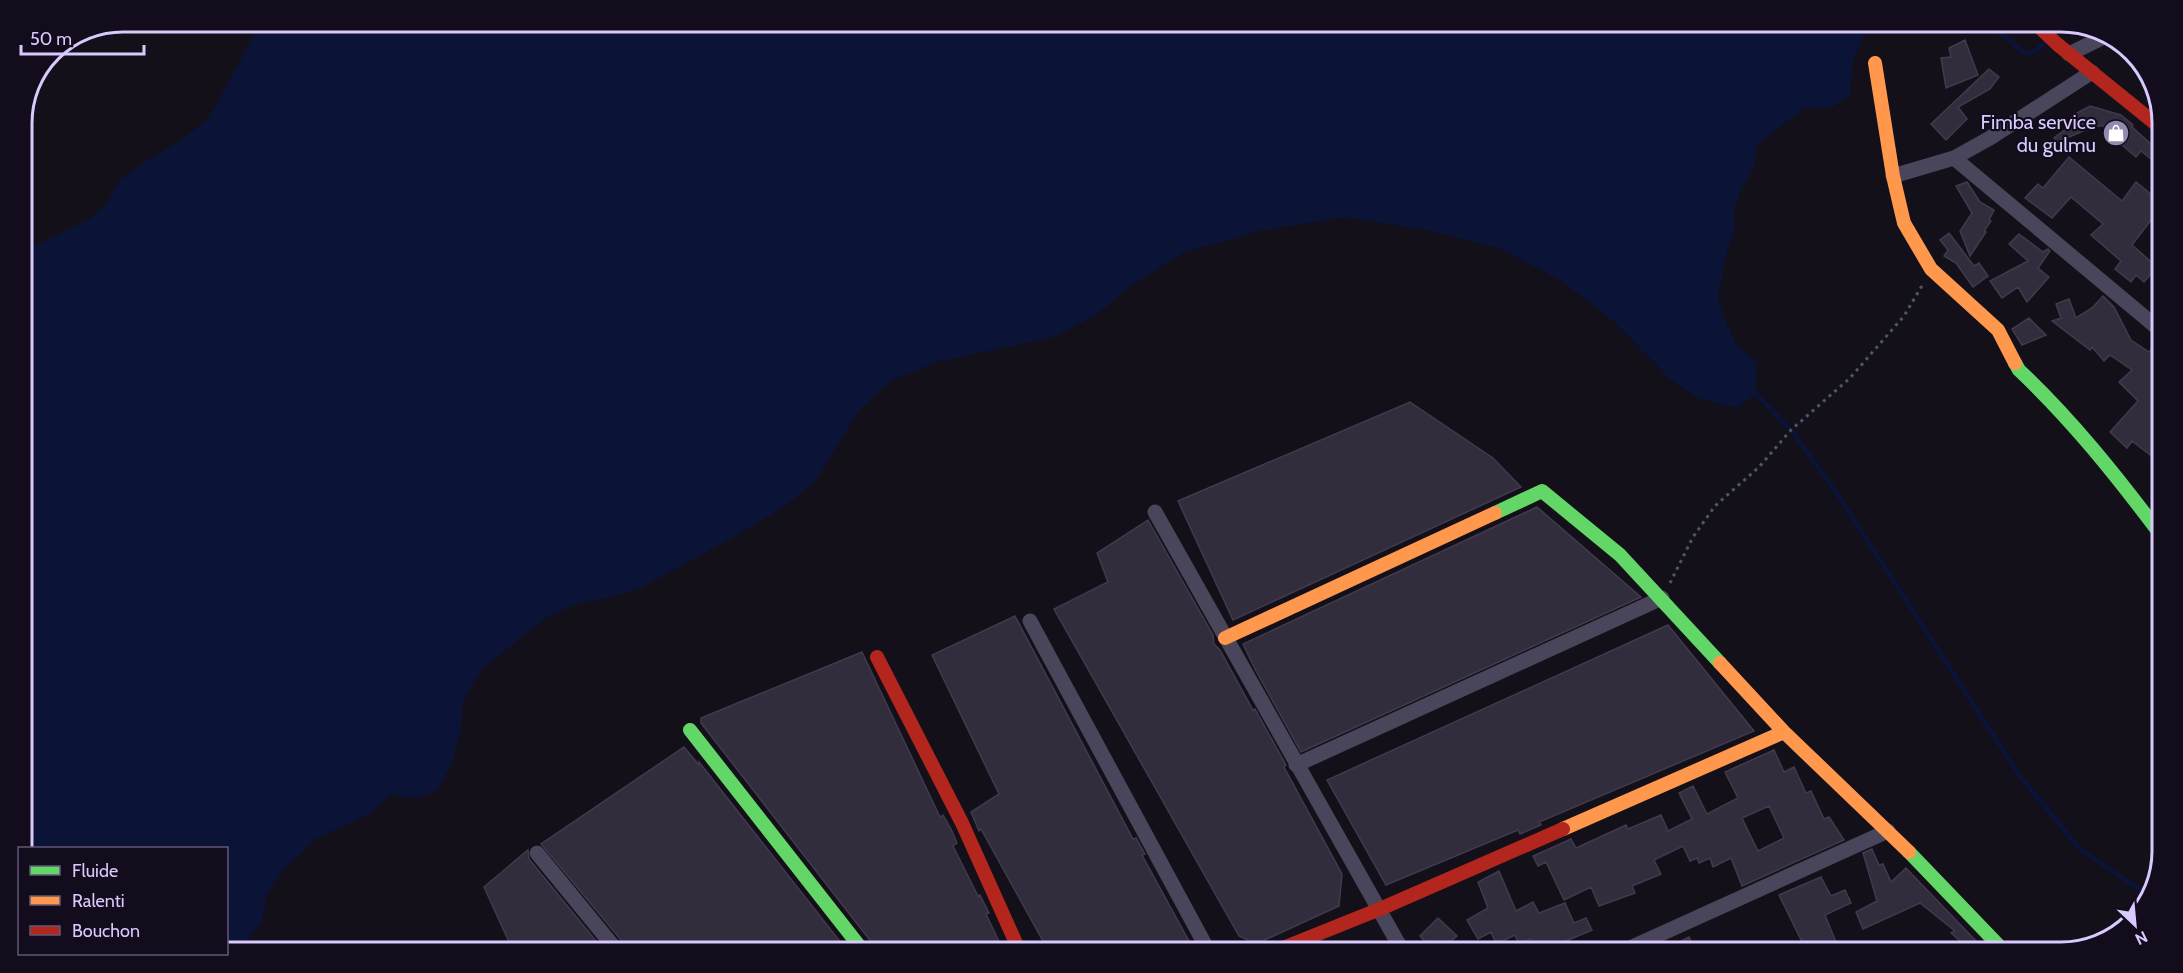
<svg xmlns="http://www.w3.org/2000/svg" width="2183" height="973" viewBox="0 0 2183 973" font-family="Cabin,sans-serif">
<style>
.water{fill:#0b1336}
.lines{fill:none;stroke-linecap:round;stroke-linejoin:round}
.stream{stroke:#0b1336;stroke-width:5}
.building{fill:#322d3c;stroke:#413a4e;stroke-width:1.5;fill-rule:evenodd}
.path{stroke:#4d5766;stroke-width:3;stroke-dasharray:3 4.5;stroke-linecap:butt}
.street{stroke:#49455a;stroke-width:15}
.fast{stroke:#63d668;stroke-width:14}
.slow{stroke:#ff974d;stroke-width:14}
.jam{stroke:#b3261e;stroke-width:14}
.labels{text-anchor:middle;stroke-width:4.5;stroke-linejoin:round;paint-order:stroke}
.poi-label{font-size:20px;fill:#d9cafe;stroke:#120c1d;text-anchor:end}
.rim{fill:none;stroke:#d9cafe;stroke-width:3}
</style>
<rect width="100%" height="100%" fill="#131019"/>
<path class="water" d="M1871 22 1868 25 1853 61 1850 95 1832 108H1805L1758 144 1753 169 1741 189 1734 210 1735 230 1727 251 1718 297 1725 320 1737 345 1757 362 1756 394 1737 408 1700 399 1671 380 1613 321 1560 280 1500 249 1432 231 1345 217 1260 231 1185 252 1131 286 1095 316 1054 337 937 362 891 381 858 412 817 479 787 505 738 535 641 588 604 599 579 603 547 617 482 669 463 701 461 728 452 763 437 791 417 798 390 795 373 812 316 839 280 873 266 897 262 921 239 952H227L226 848H21V249L35 246 86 221 105 206 120 179 149 159 178 142 208 119 258 28Z"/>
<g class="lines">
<path class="stream" d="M1987 21 2025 54 2034 52 2045 42
M2054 33 2066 22
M1750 391 1756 394 1791 430 1838 495 2019 775 2080 849 2149 896"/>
</g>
<path class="building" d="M1965 40 1978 75 1946 88 1941 58 1951 57 1949 48Z
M1989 69 1999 77 1990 89 1958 107 1967 119 1946 140 1931 124Z
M2090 106 2121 115 2133 125 2132 127 2161 153V167L2141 151 2136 157 2122 145 2128 139 2109 126H2095L2057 142 2054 138 2078 120 2075 114Z
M2069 157 2122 201 2136 182 2161 202V225L2151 220 2132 245 2157 267 2144 282 2136 275 2131 282 2115 269 2121 261 2091 235 2103 224 2071 197 2052 218 2025 198 2038 184 2043 188Z
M1967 182 1980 202 1994 210 1989 220 1991 221 1984 231 1986 232 1970 256 1960 231 1972 213 1956 186Z
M1949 233 1974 266 1979 263 1988 276 1973 287 1956 263 1944 256 1948 250 1940 240Z
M2019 234 2043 252 2048 249 2050 251 2038 268 2049 277 2027 302 2018 287 2002 298 1990 281 2028 261 2009 244Z
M2103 296 2114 307 2131 340 2149 352 2160 340 2158 461 2132 441 2127 448 2110 432 2138 401 2119 382 2132 370 2110 355 2104 361 2092 347 2090 350 2052 321 2061 318 2056 304 2069 299 2076 318 2092 308Z
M2029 318 2046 335 2022 345 2012 329Z
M1410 402 1493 458 1521 487 1233 620 1178 501Z
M1537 507 1641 597 1301 752 1256 671 1243 644Z
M1148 520 1213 635 1214 644 1220 650 1253 710 1255 709 1286 765 1284 767 1342 874 1339 906 1256 944 1239 936 1054 609 1108 582 1097 553Z
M1015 616 1133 839 1136 838 1145 854 1142 855 1195 952H1049L981 829 979 831 971 812 999 794 932 655Z
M1668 625 1754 731 1539 822 1541 825 1520 834 1518 830 1386 885 1327 780Z
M862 652 940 817 943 815 951 829 957 843 953 846 978 896 980 895 989 913 986 914 1004 952H879L701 723V718Z
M684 747 699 765V762L846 949 842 952H628L626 946 541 844Z
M1774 750 1784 772 1794 767 1806 793 1811 791 1824 819 1829 817 1844 840 1742 886 1731 858 1713 867 1710 858 1699 863 1697 858 1690 861 1683 846 1654 860 1661 874 1632 886 1635 893 1599 906 1591 887 1564 900 1546 862 1538 866 1533 856 1571 839 1576 848 1626 825 1628 829 1661 815 1668 831 1692 819 1679 793 1693 786 1707 814 1738 798 1725 772ZM1769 806 1784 838 1758 851 1742 818Z
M1872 849 1879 865 1883 864 1891 882 1906 868 1977 942 1970 950 1951 933 1955 931 1920 903 1863 929 1856 912 1877 901 1863 853Z
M528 850 529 859 605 952H511L509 942 484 887Z
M1499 871 1516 911 1533 902 1539 913 1565 903 1574 923 1586 918 1592 930 1540 952H1538L1531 939 1519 944 1515 935 1496 944 1491 932 1478 939 1467 920 1488 908 1478 882Z
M1821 877 1831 896 1845 890 1851 903 1825 915 1836 942 1814 952H1807L1779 895Z
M1438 918 1457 936 1438 952H1435L1420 936Z
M1689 937 1697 952H1659Z"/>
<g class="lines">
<path class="path" d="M1670 583 1693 537 1715 506 1759 467 1791 430 1850 378 1904 316 1923 284"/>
<path class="street" d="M2069 54 2108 35
M1954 158 2160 330
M1893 176 1954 158 1990 138 2092 72
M1155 512 1403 952
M1030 621 1209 952
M1296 765 1662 598
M537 853 618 952
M501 952V951
M1621 952 1888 831"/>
<path class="fast" d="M2015 363 2019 370C2071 419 2115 474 2158 531
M1495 513 1542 491 1620 555 1720 663
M690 730 864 952
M1909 852 2005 952"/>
<path class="slow" d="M1875 63 1893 176 1904 223 1931 269 1998 330 2015 363
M1225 638 1495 513
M1720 663 1784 732 1909 852
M1563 829 1784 732"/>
<path class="jam" d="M2033 21 2057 44 2162 129
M877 657 962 823 1020 952
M1273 952 1380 909 1563 829"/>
</g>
<defs>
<symbol id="shop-disc" viewBox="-11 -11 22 22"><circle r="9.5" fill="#9489ae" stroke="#120c1d"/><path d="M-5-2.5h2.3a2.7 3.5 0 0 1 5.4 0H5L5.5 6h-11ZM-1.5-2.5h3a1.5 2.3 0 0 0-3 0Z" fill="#fff"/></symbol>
</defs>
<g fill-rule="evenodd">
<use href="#shop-disc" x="2101" y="118" width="30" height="30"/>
</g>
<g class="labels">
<g class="poi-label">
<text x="2096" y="129">Fimba service<tspan x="2096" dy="23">du gulmu</tspan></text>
</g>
</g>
<path d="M0 0H2183V973H0ZM123 32H2061A91 91 0 0 1 2152 123V851A91 91 0 0 1 2061 942H123A91 91 0 0 1 32 851V123A91 91 0 0 1 123 32Z" fill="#120c1d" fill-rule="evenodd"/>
<path class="rim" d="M123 32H2061A91 91 0 0 1 2152 123V851A91 91 0 0 1 2061 942H123A91 91 0 0 1 32 851V123A91 91 0 0 1 123 32Z"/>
<rect x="18" y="847" width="210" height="108" fill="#120c1d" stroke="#625877" stroke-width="1.5"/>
<rect x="30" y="866" width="30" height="9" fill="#63d668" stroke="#625877" stroke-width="1.5"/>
<text x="72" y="877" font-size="18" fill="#d9cafe">Fluide</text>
<rect x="30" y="896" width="30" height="9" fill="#ff974d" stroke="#625877" stroke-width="1.5"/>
<text x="72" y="907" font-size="18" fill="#d9cafe">Ralenti</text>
<rect x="30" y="926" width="30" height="9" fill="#b3261e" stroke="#625877" stroke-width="1.5"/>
<text x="72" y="937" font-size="18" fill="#d9cafe">Bouchon</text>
<g transform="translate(2135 925) rotate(154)" stroke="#120c1d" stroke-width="4.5" paint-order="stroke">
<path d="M0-4.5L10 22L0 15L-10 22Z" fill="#d9cafe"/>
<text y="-9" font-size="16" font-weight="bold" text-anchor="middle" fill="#d9cafe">N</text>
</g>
<path d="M21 45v9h123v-9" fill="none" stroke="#d9cafe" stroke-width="3"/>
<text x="30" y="45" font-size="18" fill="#d9cafe" stroke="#120c1d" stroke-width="4.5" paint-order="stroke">50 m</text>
</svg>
